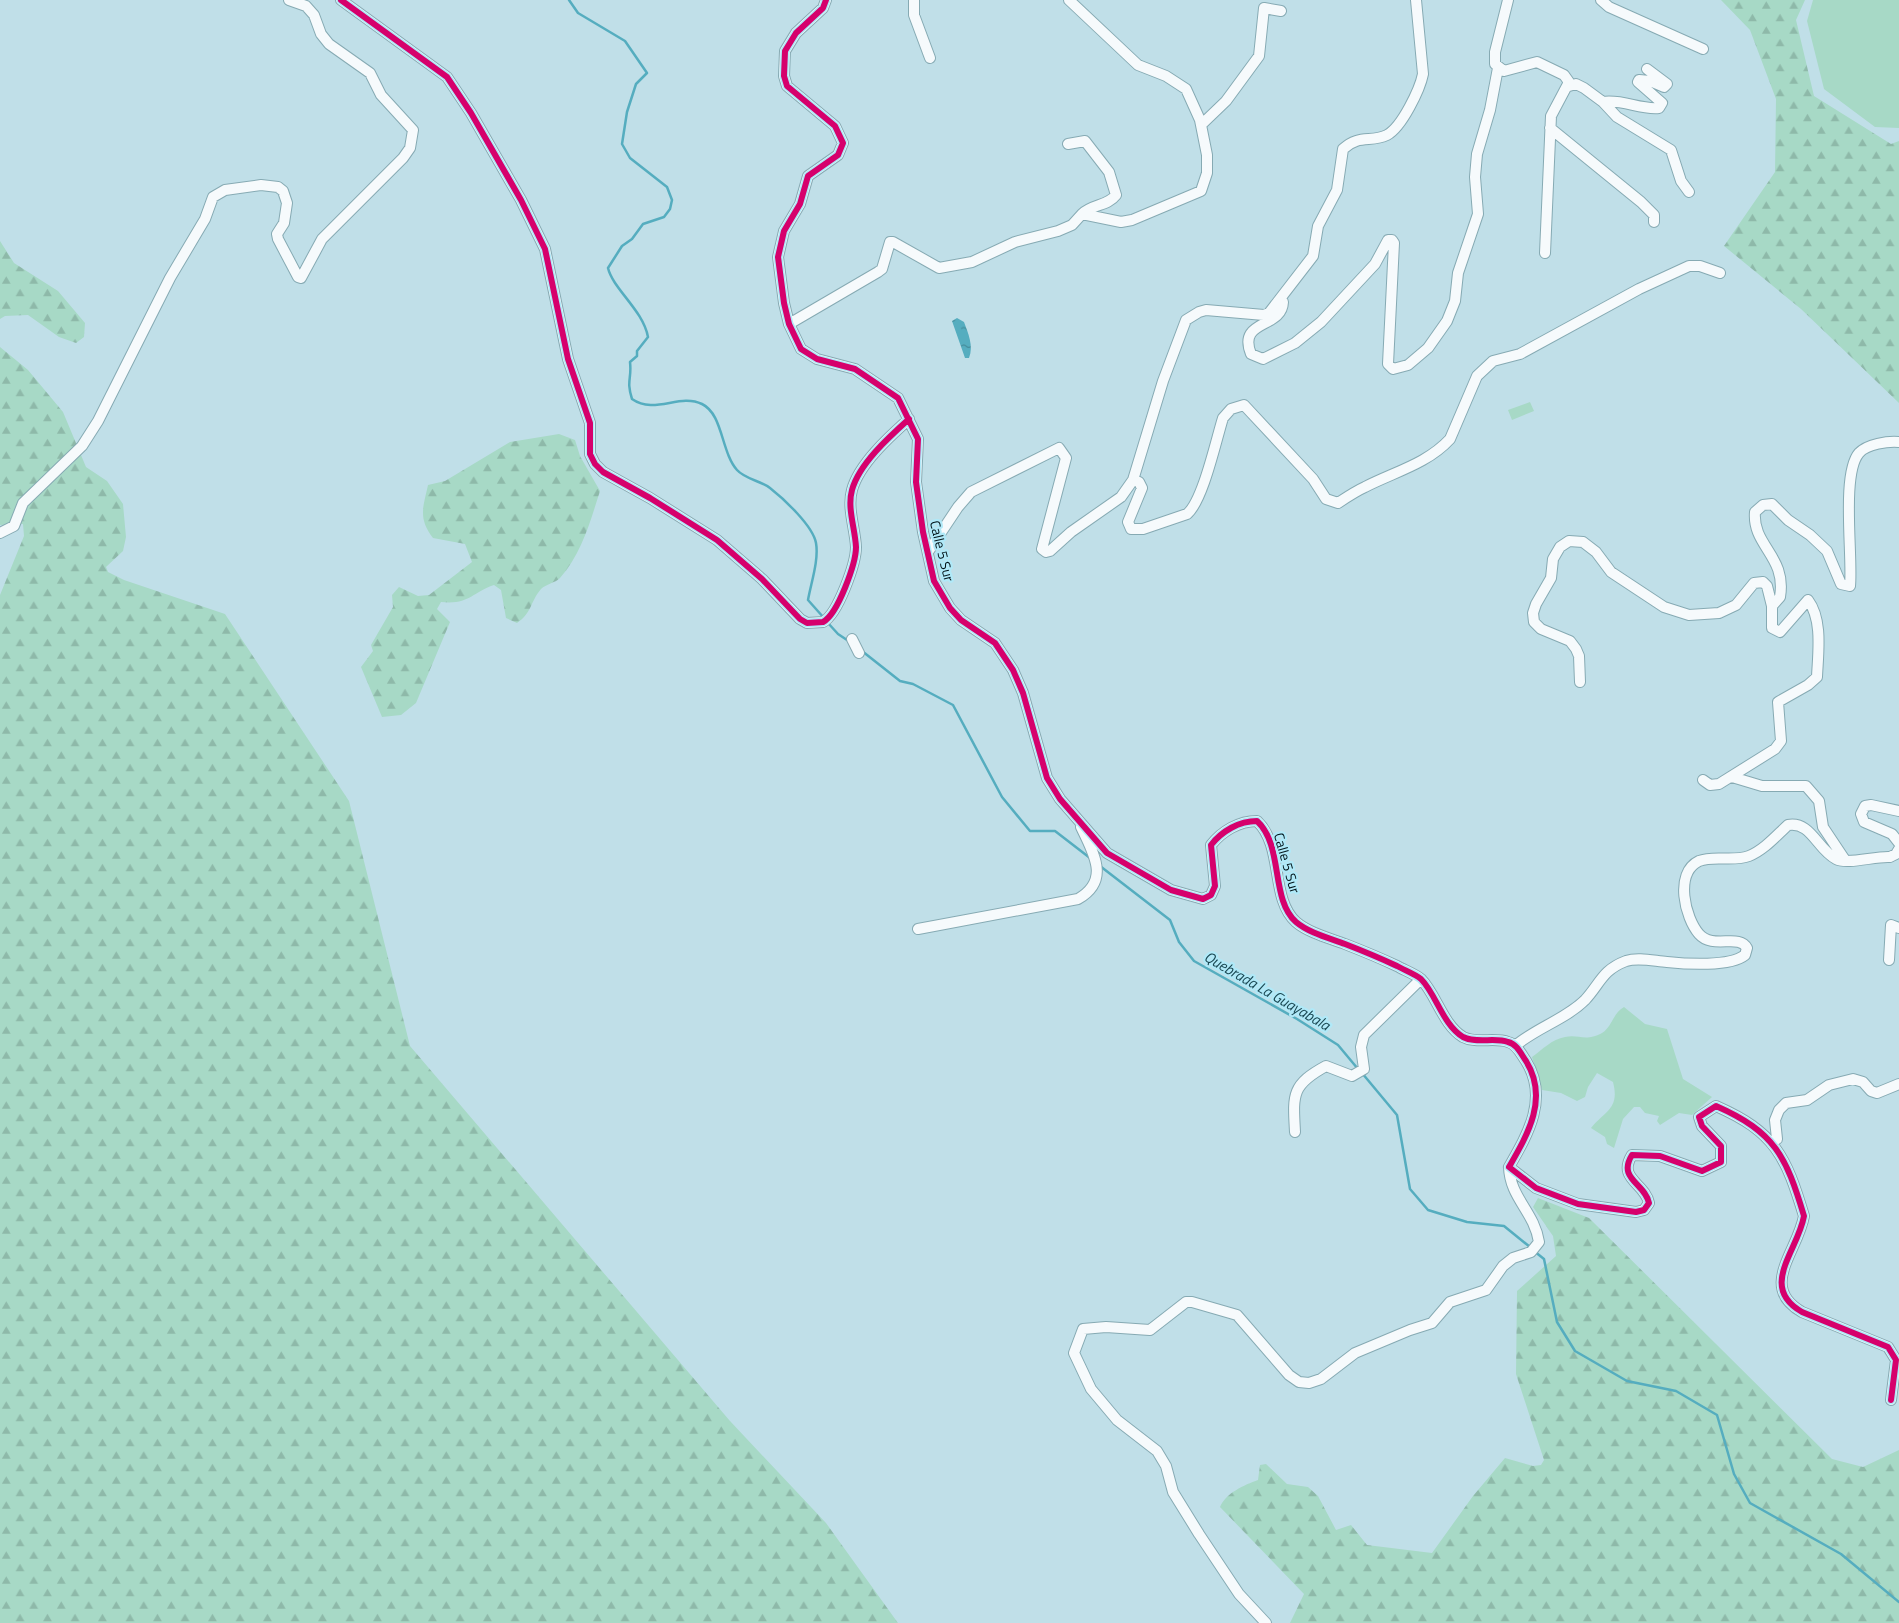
<svg xmlns="http://www.w3.org/2000/svg" width="1899" height="1623" viewBox="0 0 1899 1623" font-family="'Titillium Web',sans-serif">
<style>
.grass{fill:#a7d9c6}
.forest{fill:url(#forest-firs)}
.water{fill:url(#water-ripples)}
.lines{fill:none;stroke-linecap:round;stroke-linejoin:round}
.stream{stroke:#55adbf;stroke-width:2.5}
.street-casing{stroke:#86aab3;stroke-width:12}
.street{stroke:#f6fafc;stroke-width:10}
.cycleway-casing{stroke:#b0e9f8;stroke-width:9}
.cycleway{stroke:#d6006c;stroke-width:6}
.labels{text-anchor:middle;stroke-width:4.5;stroke-linejoin:round;paint-order:stroke}
.street-label{font-size:14px;fill:#001318;stroke:#b0e9f8}
.water-label{font-size:15px;font-style:italic;fill:#194752;stroke:#b0e9f8}
</style>
<defs>
<pattern id="forest-firs" width="22" height="20" patternUnits="userSpaceOnUse" patternTransform="scale(1.25)"><rect width="22" height="20" fill="#a7d9c6"/><path d="M5 1l3.5 6h-7zM16 11l3.5 6h-7z" fill="#8eb9a9"/></pattern>
<pattern id="water-ripples" width="26" height="14" patternUnits="userSpaceOnUse" patternTransform="scale(1.25)"><rect width="26" height="14" fill="#55adbf"/><path d="M2 4q2-2 4 0t4 0M15 11q2-2 4 0t4 0" fill="none" stroke="#448c9a"/></pattern>
</defs>
<rect width="100%" height="100%" fill="#c0dfe8"/>
<path class="grass" d="M1813 0H1899V128L1875 127 1824 89 1807 21Z
M1530 402 1534 411 1512 420 1508 410Z
M1624 1007 1645 1024 1667 1029 1683 1079 1712 1097 1692 1115 1679 1113 1660 1125 1657 1121 1659 1116 1645 1113 1640 1107H1634L1623 1119 1614 1148 1607 1144 1605 1137 1591 1128C1605 1111 1620 1109 1613 1082L1597 1073 1588 1087 1585 1097 1577 1101 1561 1093 1542 1090 1532 1057C1542 1050 1552 1039 1565 1037 1579 1034 1585 1042 1602 1033 1612 1027 1613 1013 1624 1007Z"/>
<path class="forest" d="M1721 0H1805L1796 20 1814 96 1891 144 1899 141V403L1801 309 1724 246 1775 172 1776 99 1750 30Z
M0 241 14 263 58 291 85 323 84 337 76 343 59 337 28 315 5 316 0 319Z
M0 347 28 370 63 412 86 467 107 481 123 504 126 537 123 551 106 567 108 572 124 580 225 614 349 801 410 1046 730 1421 826 1523 898 1623H0V595L24 536 23 524 0 525Z
M559 434 575 440 580 456 600 491C590 522 582 553 560 578 555 583 546 584 541 589 530 602 532 613 517 623L506 618 501 590 494 585C471 593 469 605 441 602L437 609 450 622 416 703 401 715 382 717 361 667 373 651 371 645 393 607 392 595 399 587 418 596 429 595 472 562 465 544 433 538C418 518 423 508 428 485L445 481 510 442Z
M1538 1198 1589 1218 1832 1459 1863 1467 1899 1450V1623H1290L1304 1594 1220 1507C1226 1493 1244 1485 1258 1480L1260 1465 1266 1464 1287 1484 1308 1487 1318 1496 1336 1530 1351 1525 1367 1545 1432 1553 1473 1496 1505 1458 1533 1466 1541 1465 1544 1460 1516 1374 1517 1291 1556 1256 1553 1236 1533 1207Z"/>
<path class="water" d="M957 318 964 322C968 333 974 346 969 358H965L952 321Z"/>
<g class="lines">
<path class="stream" d="M569 0 578 13 625 41 647 73 636 84 627 112 622 144 630 158 667 187 672 200 670 209 664 217 643 224 632 239 622 246 608 268C613 289 643 310 648 337L637 351V356L630 362C632 379 626 380 632 399 655 415 679 393 702 404 723 414 721 452 737 470 745 479 761 481 770 488 784 499 813 526 816 543 819 560 811 583 808 600L824 618
M828 623 838 634 850 642
M862 651 900 681 913 684 953 705 1002 797 1030 831H1055L1090 858
M1100 866 1170 920 1179 942 1194 961 1297 1019 1338 1045 1358 1069
M1362 1073 1397 1115 1410 1189 1428 1210 1467 1222 1504 1226 1530 1247
M1534 1251 1544 1259 1557 1322 1575 1351 1627 1381 1676 1391 1717 1415 1734 1474 1750 1503 1841 1554 1899 1602"/>
<defs>
<path id="street" d="M341 0 447 77 471 113 521 200 545 249 568 359 590 423V454L595 464 603 472 650 498 717 540 762 579 800 619 807 623 823 622C838 614 856 563 856 547 855 528 847 508 852 490 859 464 889 437 909 419
M826 0 823 8 796 33 785 51 784 76 787 86 835 126 843 143 838 155 808 176 800 204 784 231 778 257 784 303 789 324 801 349 817 359 855 369 898 398 918 439 916 482 923 532 934 581 950 608 961 620 995 643 1013 670 1023 693 1047 778 1060 799 1107 853 1171 890 1203 899 1211 895 1215 886 1211 845C1222 831 1239 821 1257 821 1284 846 1270 899 1296 922 1309 933 1329 938 1345 944 1363 951 1380 958 1397 966 1404 970 1415 974 1421 979 1436 994 1443 1025 1463 1037 1476 1044 1495 1037 1508 1042 1517 1044 1521 1054 1526 1061 1549 1098 1528 1134 1509 1167L1536 1188 1578 1204 1636 1212 1644 1210 1649 1203C1645 1183 1617 1179 1632 1155L1660 1156 1702 1171 1721 1162V1146L1702 1126 1699 1117 1716 1106C1775 1132 1786 1156 1804 1216 1798 1251 1758 1287 1802 1312L1888 1347 1896 1360 1891 1400
M914 0V15L930 58
M1508 0 1495 52V64L1504 71 1537 62 1564 75 1569 82 1551 116 1545 253
M1601 0 1609 7 1703 49
M1569 86 1576 84 1584 88 1603 102 1617 117 1671 150 1681 181 1689 192
M1603 102C1623 99 1640 110 1659 108L1662 103 1638 82 1639 80 1650 81 1664 87 1667 84 1647 69
M1201 125 1226 101 1259 56 1264 8 1281 11
M1550 128 1641 202 1654 215V222
M1068 144 1085 141 1109 172 1116 195C1108 206 1092 204 1082 214
M1280 300 1283 302C1282 329 1237 319 1251 354L1263 359 1295 343 1321 322 1375 264 1388 240H1392L1394 243 1388 364 1393 369 1408 365 1428 348 1447 321 1455 301 1458 273 1478 214 1475 177 1477 154 1490 110 1498 68
M789 324 878 272 882 269 890 242H893L939 268 972 262 1015 242 1058 231 1072 225 1082 214 1121 222 1132 220 1201 191 1207 173V155L1200 120 1186 89 1166 76 1138 65 1069 0
M1133 480 1139 482 1142 488 1128 522 1131 529H1143L1187 514C1203 501 1216 440 1223 418L1231 409 1244 405 1313 479 1326 499 1338 503C1347 497 1356 491 1365 487 1394 472 1427 464 1450 439L1477 376 1493 361 1520 354 1639 289 1689 266H1700L1720 273
M0 533 14 526 23 503 82 446 98 421 170 278 205 219 213 197 225 190 261 185 278 187 283 191 287 203 284 223 277 234 278 239 298 277 301 278 322 239 403 158 410 148 413 130 381 95 370 73 329 44 321 34 314 15 306 6 289 0
M928 552 958 507 971 492 1059 448 1066 458 1042 549 1046 552 1050 551 1071 532 1121 497 1133 480 1163 381 1186 320 1199 312 1206 310 1264 315 1269 313 1313 256 1318 226 1337 190 1343 149C1359 134 1371 143 1387 135 1402 127 1420 89 1423 74L1416 0
M852 639 859 653
M1580 682 1579 656 1576 649 1570 641 1541 629 1534 622 1533 613 1536 604 1551 578 1553 559 1560 547 1569 541 1583 542 1596 552 1611 572 1664 607 1689 615 1719 613 1736 605 1754 583 1763 582 1767 586 1772 606 1780 597C1787 556 1752 546 1755 512L1763 505 1772 504 1788 520 1810 535 1827 551 1841 584 1850 586C1853 557 1841 474 1859 453 1867 444 1888 441 1899 442
M1732 777 1762 786H1806L1819 801 1823 827 1845 860
M1703 780 1710 785 1719 784 1775 749 1781 741 1778 702 1808 685 1817 677C1818 653 1823 620 1808 600L1780 632 1772 628V606
M1899 811 1871 805 1865 806 1861 814 1864 822 1892 834 1899 843
M918 929 1078 899C1111 880 1093 853 1081 827
M1889 960 1891 925 1899 928
M1515 1046C1536 1028 1566 1019 1585 1000 1600 984 1602 970 1626 961 1638 957 1654 961 1667 962 1686 964 1730 967 1745 955L1747 948C1739 933 1713 950 1699 934 1685 918 1674 873 1699 861 1714 855 1733 862 1749 856 1764 850 1776 836 1788 825 1811 821 1817 849 1836 859 1847 865 1875 856 1890 857L1896 854 1899 849
M1295 1132C1293 1095 1291 1085 1326 1066L1352 1076 1364 1069 1361 1047 1364 1035 1421 979
M1771 1143 1777 1139 1775 1120 1779 1110 1786 1103 1807 1100 1829 1085 1853 1079 1863 1082 1871 1091 1877 1093 1899 1084
M1266 1623 1239 1594 1199 1534 1173 1492 1166 1466 1157 1451 1117 1420 1091 1389 1074 1353 1083 1329 1106 1327 1150 1330 1186 1302H1192L1237 1315 1289 1375 1299 1382 1309 1383 1321 1379 1355 1353 1410 1330 1432 1323 1450 1302 1486 1290 1503 1266 1513 1258 1531 1252 1539 1242C1534 1211 1510 1198 1509 1167"/>
</defs>
<use href="#street" class="street-casing"/>
<use href="#street" class="street"/>
<defs>
<path id="cycleway" d="M341 0 447 77 471 113 521 200 545 249 568 359 590 423V454L595 464 603 472 650 498 717 540 762 579 800 619 807 623 823 622C838 614 856 563 856 547 855 528 847 508 852 490 859 464 889 437 909 419
M826 0 823 8 796 33 785 51 784 76 787 86 835 126 843 143 838 155 808 176 800 204 784 231 778 257 784 303 789 324 801 349 817 359 855 369 898 398 918 439 916 482 923 532 934 581 950 608 961 620 995 643 1013 670 1023 693 1047 778 1060 799 1107 853 1171 890 1203 899 1211 895 1215 886 1211 845C1222 831 1239 821 1257 821 1284 846 1270 899 1296 922 1309 933 1329 938 1345 944 1363 951 1380 958 1397 966 1404 970 1415 974 1421 979 1436 994 1443 1025 1463 1037 1476 1044 1495 1037 1508 1042 1517 1044 1521 1054 1526 1061 1549 1098 1528 1134 1509 1167L1536 1188 1578 1204 1636 1212 1644 1210 1649 1203C1645 1183 1617 1179 1632 1155L1660 1156 1702 1171 1721 1162V1146L1702 1126 1699 1117 1716 1106C1775 1132 1786 1156 1804 1216 1798 1251 1758 1287 1802 1312L1888 1347 1896 1360 1891 1400"/>
</defs>
<use href="#cycleway" class="cycleway-casing"/>
<use href="#cycleway" class="cycleway"/>
</g>
<g class="labels">
<g class="street-label">
<text transform="translate(942 551) rotate(76)" y="5">Calle 5 Sur</text>
<text transform="translate(1287 863) rotate(74)" y="5">Calle 5 Sur</text>
</g>
<g class="water-label">
<text transform="translate(1267 991) rotate(30)" y="5">Quebrada La Guayabala</text>
</g>
</g>
</svg>
